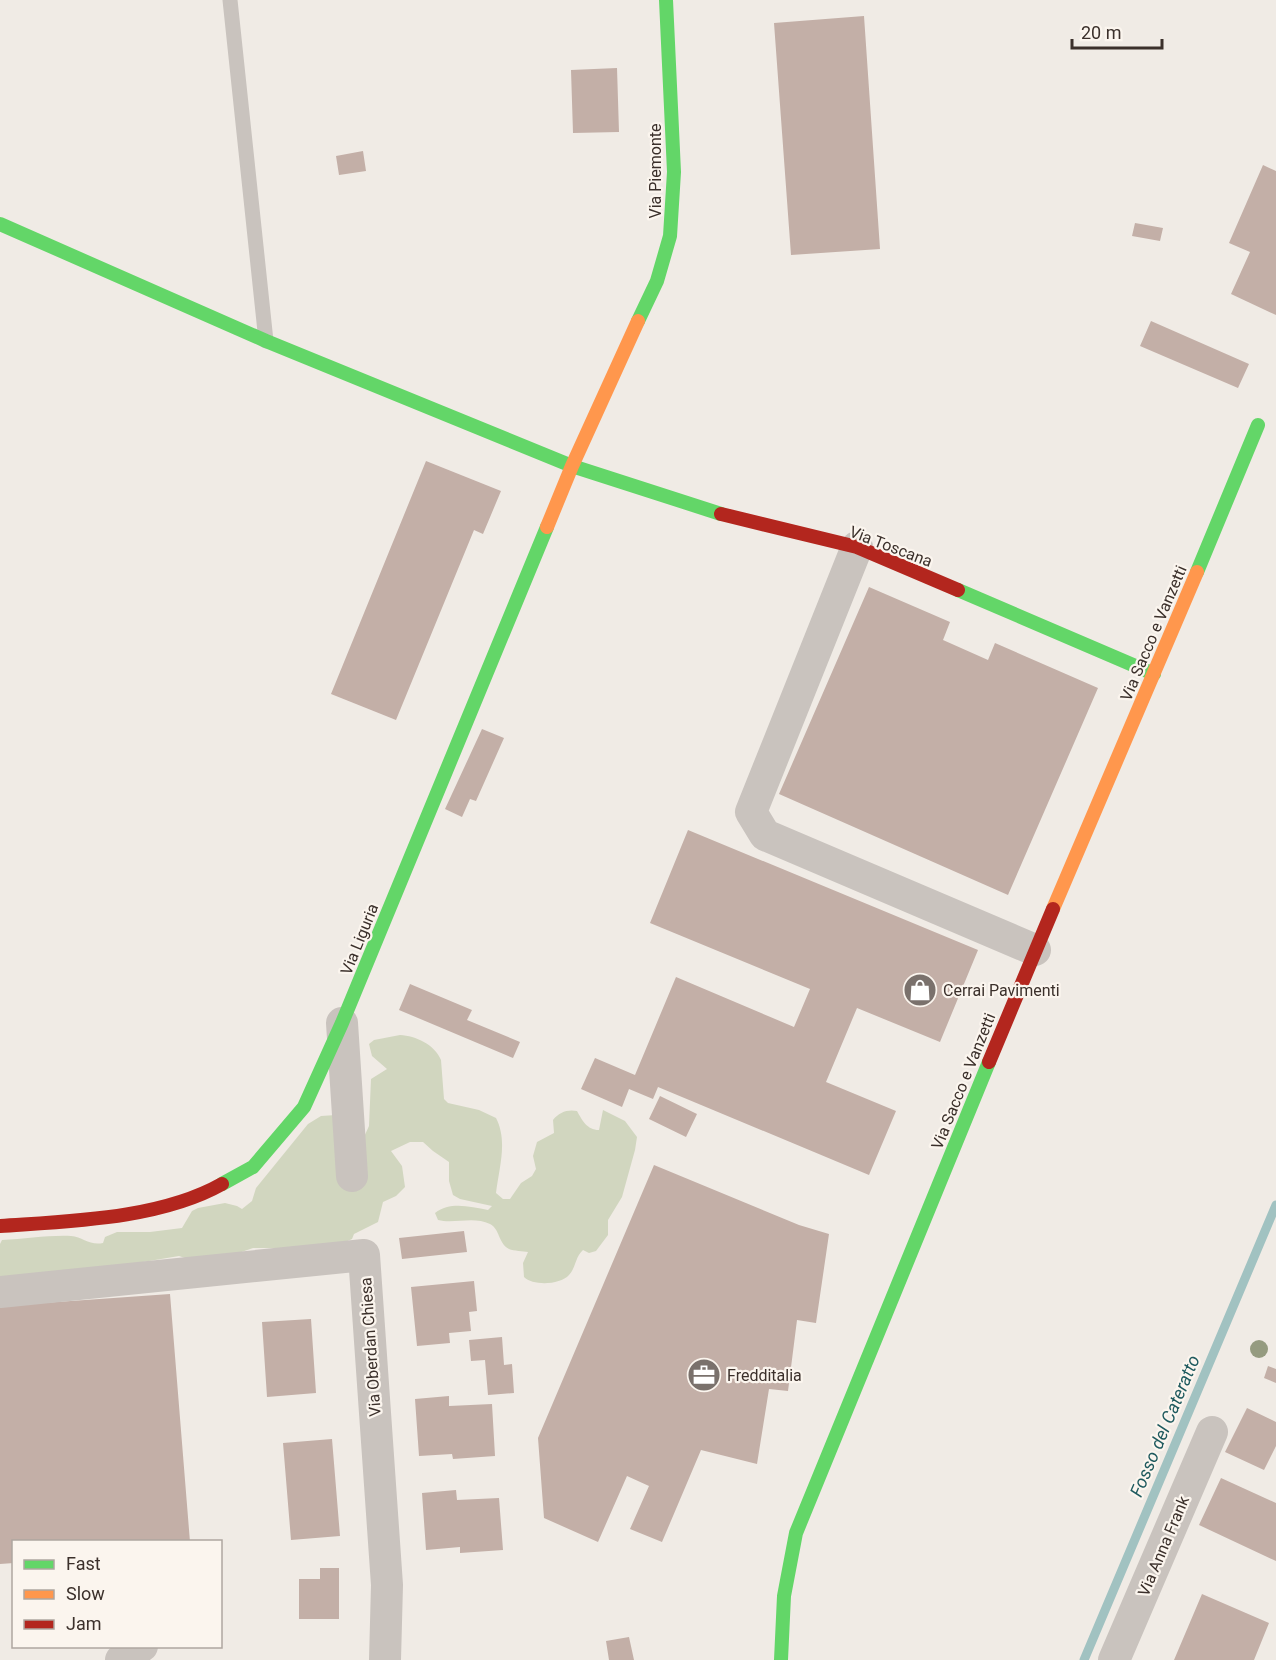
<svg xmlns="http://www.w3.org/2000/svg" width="1276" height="1660" viewBox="0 0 1276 1660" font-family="Roboto,sans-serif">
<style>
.green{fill:#d1d6bf}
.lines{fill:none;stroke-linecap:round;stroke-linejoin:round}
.stream{stroke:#a1c2c1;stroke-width:9}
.building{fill:#c3afa7}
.lane{stroke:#c9c3be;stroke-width:15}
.street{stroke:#c9c3be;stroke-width:32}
.fast{stroke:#63d668;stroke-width:14}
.slow{stroke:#ff974d;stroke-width:14}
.jam{stroke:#b3261e;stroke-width:14}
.tree{fill:#959b80}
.labels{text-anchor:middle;stroke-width:4.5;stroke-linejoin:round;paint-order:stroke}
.street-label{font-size:16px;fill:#3b302b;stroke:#fbf5ee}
.poi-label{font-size:16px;fill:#3b302b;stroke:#fbf5ee;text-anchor:start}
.water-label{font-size:18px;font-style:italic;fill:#1f5a5e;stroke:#fbf5ee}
</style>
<rect width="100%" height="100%" fill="#f0ebe5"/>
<path class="green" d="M400 1035C416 1036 434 1044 441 1060L444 1099 448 1103 479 1110 496 1118C508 1141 499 1168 496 1193L503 1199H510L521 1183 532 1176 536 1169 533 1156 537 1142 554 1133 553 1120C559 1112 568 1109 577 1111 582 1120 587 1130 599 1130L603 1110 625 1121 637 1137 635 1150 622 1197 608 1220V1235L596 1251 589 1253 583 1250C575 1257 576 1268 569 1275 560 1285 533 1286 524 1277L523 1263 528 1252C523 1251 514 1251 509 1249 498 1243 500 1229 490 1224 474 1216 454 1224 438 1220L435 1213C451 1201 470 1207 488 1210L492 1206 460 1199 453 1195 449 1181V1162L433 1151 423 1142H410L391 1151 402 1166 405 1187 396 1196 383 1202 378 1222 354 1234 352 1239 345 1242 296 1252 274 1248H253L227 1257 185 1258 179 1256 125 1265 0 1278V1244L2 1240C25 1239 49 1235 71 1236 83 1237 90 1246 103 1243L105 1237 117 1232H150L182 1228 192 1211 198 1208 225 1203 237 1206 242 1209 252 1201 256 1188 308 1124 321 1116 336 1115 363 1139 369 1126 371 1079 387 1069 372 1056 369 1044 374 1040Z"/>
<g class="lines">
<path class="stream" d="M1084 1660 1276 1205"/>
</g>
<path class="building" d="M864 16 880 249 791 255 774 23Z
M617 68 619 132 573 133 571 70Z
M363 151 366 171 339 175 336 156Z
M1263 165 1276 171V315L1231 294 1250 252 1229 243Z
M1135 223 1163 228 1160 241 1132 236Z
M1151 321 1249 364 1238 388 1140 346Z
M426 461 501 491 483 534 474 530 396 720 331 694Z
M869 587 950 622 943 640 988 660 995 643 1098 688 1008 895 779 794Z
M482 729 504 738 476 801 470 799 462 817 445 809Z
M688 830 978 950 940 1042 857 1008 826 1082 896 1111 869 1175 658 1087 653 1099 629 1089 622 1107 581 1089 595 1058 635 1075 676 977 794 1027 810 989 650 923Z
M410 984 472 1010 467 1020 520 1042 513 1058 399 1010Z
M660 1096 697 1114 686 1137 649 1119Z
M654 1165 799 1225 829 1234 816 1323 797 1320 788 1391 769 1389 757 1464 701 1450 662 1542 630 1529 649 1486 627 1476 598 1542 544 1518 538 1438Z
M464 1231 467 1252 402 1259 399 1238Z
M474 1281 477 1311 469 1312 471 1331 449 1333 450 1343 417 1346 411 1287Z
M170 1294 190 1542H14V1563L0 1564V1306Z
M311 1319 316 1393 267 1397 262 1322Z
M502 1337 504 1365 512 1364 514 1393 488 1395 485 1360 471 1361 469 1340Z
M1268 1366 1276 1369V1383L1264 1378Z
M449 1396V1406L492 1404 495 1456 453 1459 452 1454 419 1456 415 1399Z
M1247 1408 1276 1422V1446L1264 1470 1225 1452Z
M332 1439 340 1536 291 1540 283 1443Z
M1221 1478 1276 1503V1561L1199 1525Z
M456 1490 457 1500 499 1498 503 1550 460 1553V1547L426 1550 422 1493Z
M320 1568H339V1619H299V1579H320Z
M1202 1594 1269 1623 1254 1660H1174Z
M629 1637 634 1660H609L606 1641Z"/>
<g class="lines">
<path class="lane" d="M230 0 266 341"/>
<path class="street" d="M857 547 751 812 765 835 1035 950
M342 1023 352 1176
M0 1292 364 1255 387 1585 385 1660
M121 1660 142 1646
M1114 1660 1212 1432"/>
<path class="fast" d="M0 224 266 341 572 466 721 514
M638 321 657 281 670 236 674 172 666 0
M1197 572 1258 425
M958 590 1154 674
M222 1184 253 1167 304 1107 342 1023 547 527
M781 1660 784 1596 796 1533 989 1062"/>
<path class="slow" d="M547 527 572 466 638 321
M1053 909 1197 572"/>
<path class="jam" d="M721 514 857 547 958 590
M989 1062 1053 909
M0 1226C71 1221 160 1219 222 1184"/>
</g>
<circle class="tree" cx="1259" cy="1349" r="9"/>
<defs>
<symbol id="shop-disc" viewBox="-11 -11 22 22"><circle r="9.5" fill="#7a716c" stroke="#fbf5ee"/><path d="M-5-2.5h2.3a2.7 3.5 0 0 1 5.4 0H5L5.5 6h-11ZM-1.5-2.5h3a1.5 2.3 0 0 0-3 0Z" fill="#fff"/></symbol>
<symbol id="office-disc" viewBox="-11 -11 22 22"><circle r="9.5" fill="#7a716c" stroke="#fbf5ee"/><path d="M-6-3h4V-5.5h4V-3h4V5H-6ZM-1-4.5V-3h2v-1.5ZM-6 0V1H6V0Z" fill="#fff"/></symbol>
</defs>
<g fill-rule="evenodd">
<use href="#shop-disc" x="901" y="971" width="38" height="38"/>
<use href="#office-disc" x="685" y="1356" width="38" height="38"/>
</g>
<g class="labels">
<g class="street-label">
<text transform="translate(655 171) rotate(-90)" y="6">Via Piemonte</text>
<text transform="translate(891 546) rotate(21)" y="6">Via Toscana</text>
<text transform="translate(1153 633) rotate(-67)" y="6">Via Sacco e Vanzetti</text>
<text transform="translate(359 939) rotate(-68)" y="6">Via Liguria</text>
<text transform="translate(963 1081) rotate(-68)" y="6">Via Sacco e Vanzetti</text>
<text transform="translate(370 1347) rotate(-94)" y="6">Via Oberdan Chiesa</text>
<text transform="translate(1163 1546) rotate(-67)" y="6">Via Anna Frank</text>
</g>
<g class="poi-label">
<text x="943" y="996">Cerrai Pavimenti</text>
<text x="727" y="1381">Fredditalia</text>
</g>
<g class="water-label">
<text transform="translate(1165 1426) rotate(-67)" y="6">Fosso del Cateratto</text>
</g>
</g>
<rect x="12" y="1540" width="210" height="108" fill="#fbf5ee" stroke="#aea6a0" stroke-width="1.5"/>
<rect x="24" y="1560" width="30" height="9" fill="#63d668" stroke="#aea6a0" stroke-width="1.5"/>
<text x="66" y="1570" font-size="18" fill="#3b302b">Fast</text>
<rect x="24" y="1590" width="30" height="9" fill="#ff974d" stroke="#aea6a0" stroke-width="1.5"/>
<text x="66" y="1600" font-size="18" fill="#3b302b">Slow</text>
<rect x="24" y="1620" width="30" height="9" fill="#b3261e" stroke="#aea6a0" stroke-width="1.5"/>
<text x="66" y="1630" font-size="18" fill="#3b302b">Jam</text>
<path d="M1072 39v9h90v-9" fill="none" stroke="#3b302b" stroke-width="3"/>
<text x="1081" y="39" font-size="18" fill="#3b302b" stroke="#fbf5ee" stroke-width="4.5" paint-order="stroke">20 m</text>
</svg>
